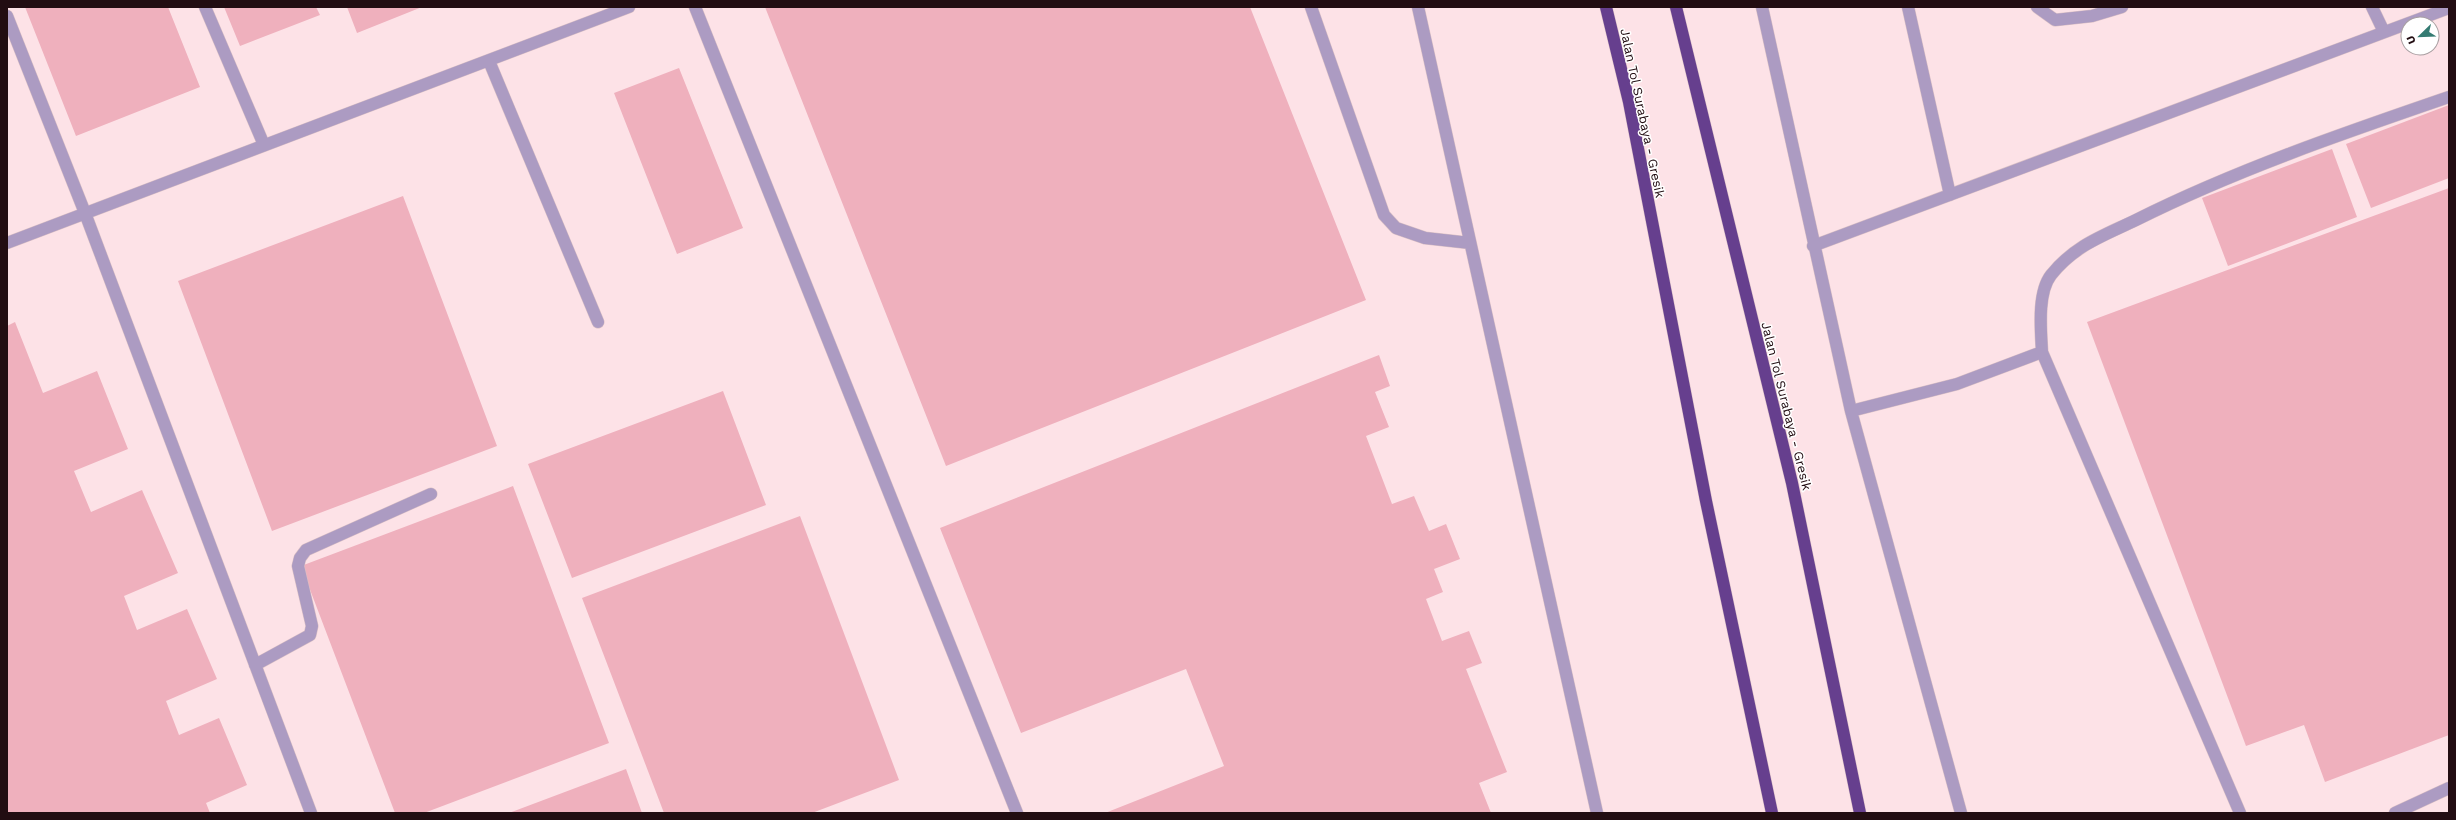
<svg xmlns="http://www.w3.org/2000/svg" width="2456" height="820" viewBox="0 0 2456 820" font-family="'Work Sans',sans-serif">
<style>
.building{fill:#efb0bd}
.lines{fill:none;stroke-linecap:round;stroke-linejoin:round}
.minor-casing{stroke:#dac0c5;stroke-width:13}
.highway-casing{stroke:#dac0c5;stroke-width:13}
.minor{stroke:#ac9bc2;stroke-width:12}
.highway{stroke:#663f8e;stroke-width:12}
.labels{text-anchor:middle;stroke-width:3;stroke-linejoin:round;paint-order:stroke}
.street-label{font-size:13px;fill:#220d12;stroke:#fff}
</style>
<rect width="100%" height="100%" fill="#fde2e7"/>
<path class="building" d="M25 7H168L200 87 76 136Z
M224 7H316L320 15 240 46Z
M347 7H422L357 33Z
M765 7H1250L1366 300 946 466Z
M679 68 743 228 677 254 614 93Z
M2449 105V178L2371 208 2346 144Z
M2332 149 2357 217 2228 266 2202 198Z
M2449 188V735L2325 782 2304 725 2246 746 2087 322Z
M403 196 497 446 272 531 178 281Z
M15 322 43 393 97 371 128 449 74 471 91 512 142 490 178 573 124 596 137 630 187 609 217 679 166 701 179 735 219 718 247 785 206 803 210 813H7V326Z
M1379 355 1390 386 1375 392 1389 427 1366 436 1392 504 1414 496 1429 531 1446 524 1460 559 1434 569 1443 592 1426 599 1442 641 1469 631 1482 663 1466 669 1507 772 1479 783 1491 813H1105L1224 766 1186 669 1021 733 940 528Z
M723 391 766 505 572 578 528 464Z
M513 486 609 743 424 813H395L301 566Z
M800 516 899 780 812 813H664L582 598Z
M626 769 642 813H509Z"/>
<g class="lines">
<defs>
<path id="minor" d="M205 7 264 145
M695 7 1017 813
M1311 7 1384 215 1396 228 1425 238 1470 243
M1418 7 1597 813
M1762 7 1851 411 1961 813
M1908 7 1950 195
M2037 7 2055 20 2092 16 2122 7
M2372 7 2384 32
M7 16 85 213 311 813
M489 61 598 322
M7 243 629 7
M1813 246 2449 8
M2042 352 2240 813
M1851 411 1957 384 2042 352C2041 331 2037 293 2051 275 2075 245 2103 236 2136 220 2236 170 2344 133 2449 97
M255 665 310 635 312 626 298 566 300 558 306 550 431 494
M2395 813 2449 788"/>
<path id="highway" d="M1606 7 1629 102 1706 501 1772 813
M1676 7 1792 483 1860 813"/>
</defs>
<use href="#minor" class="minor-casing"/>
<use href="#highway" class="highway-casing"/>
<use href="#minor" class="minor"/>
<use href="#highway" class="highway"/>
</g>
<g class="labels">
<g class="street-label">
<text transform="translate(1643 113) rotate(78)" y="5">Jalan Tol Surabaya - Gresik</text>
<text transform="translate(1787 406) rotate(76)" y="5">Jalan Tol Surabaya - Gresik</text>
</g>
</g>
<rect width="2456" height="820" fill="none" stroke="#220d12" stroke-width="16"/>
<g transform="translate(2420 36) rotate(247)"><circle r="19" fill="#ffffff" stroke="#a79ea0"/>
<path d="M0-3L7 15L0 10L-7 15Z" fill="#347b72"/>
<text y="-6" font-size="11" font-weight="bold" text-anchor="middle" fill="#220d12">U</text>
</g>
</svg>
